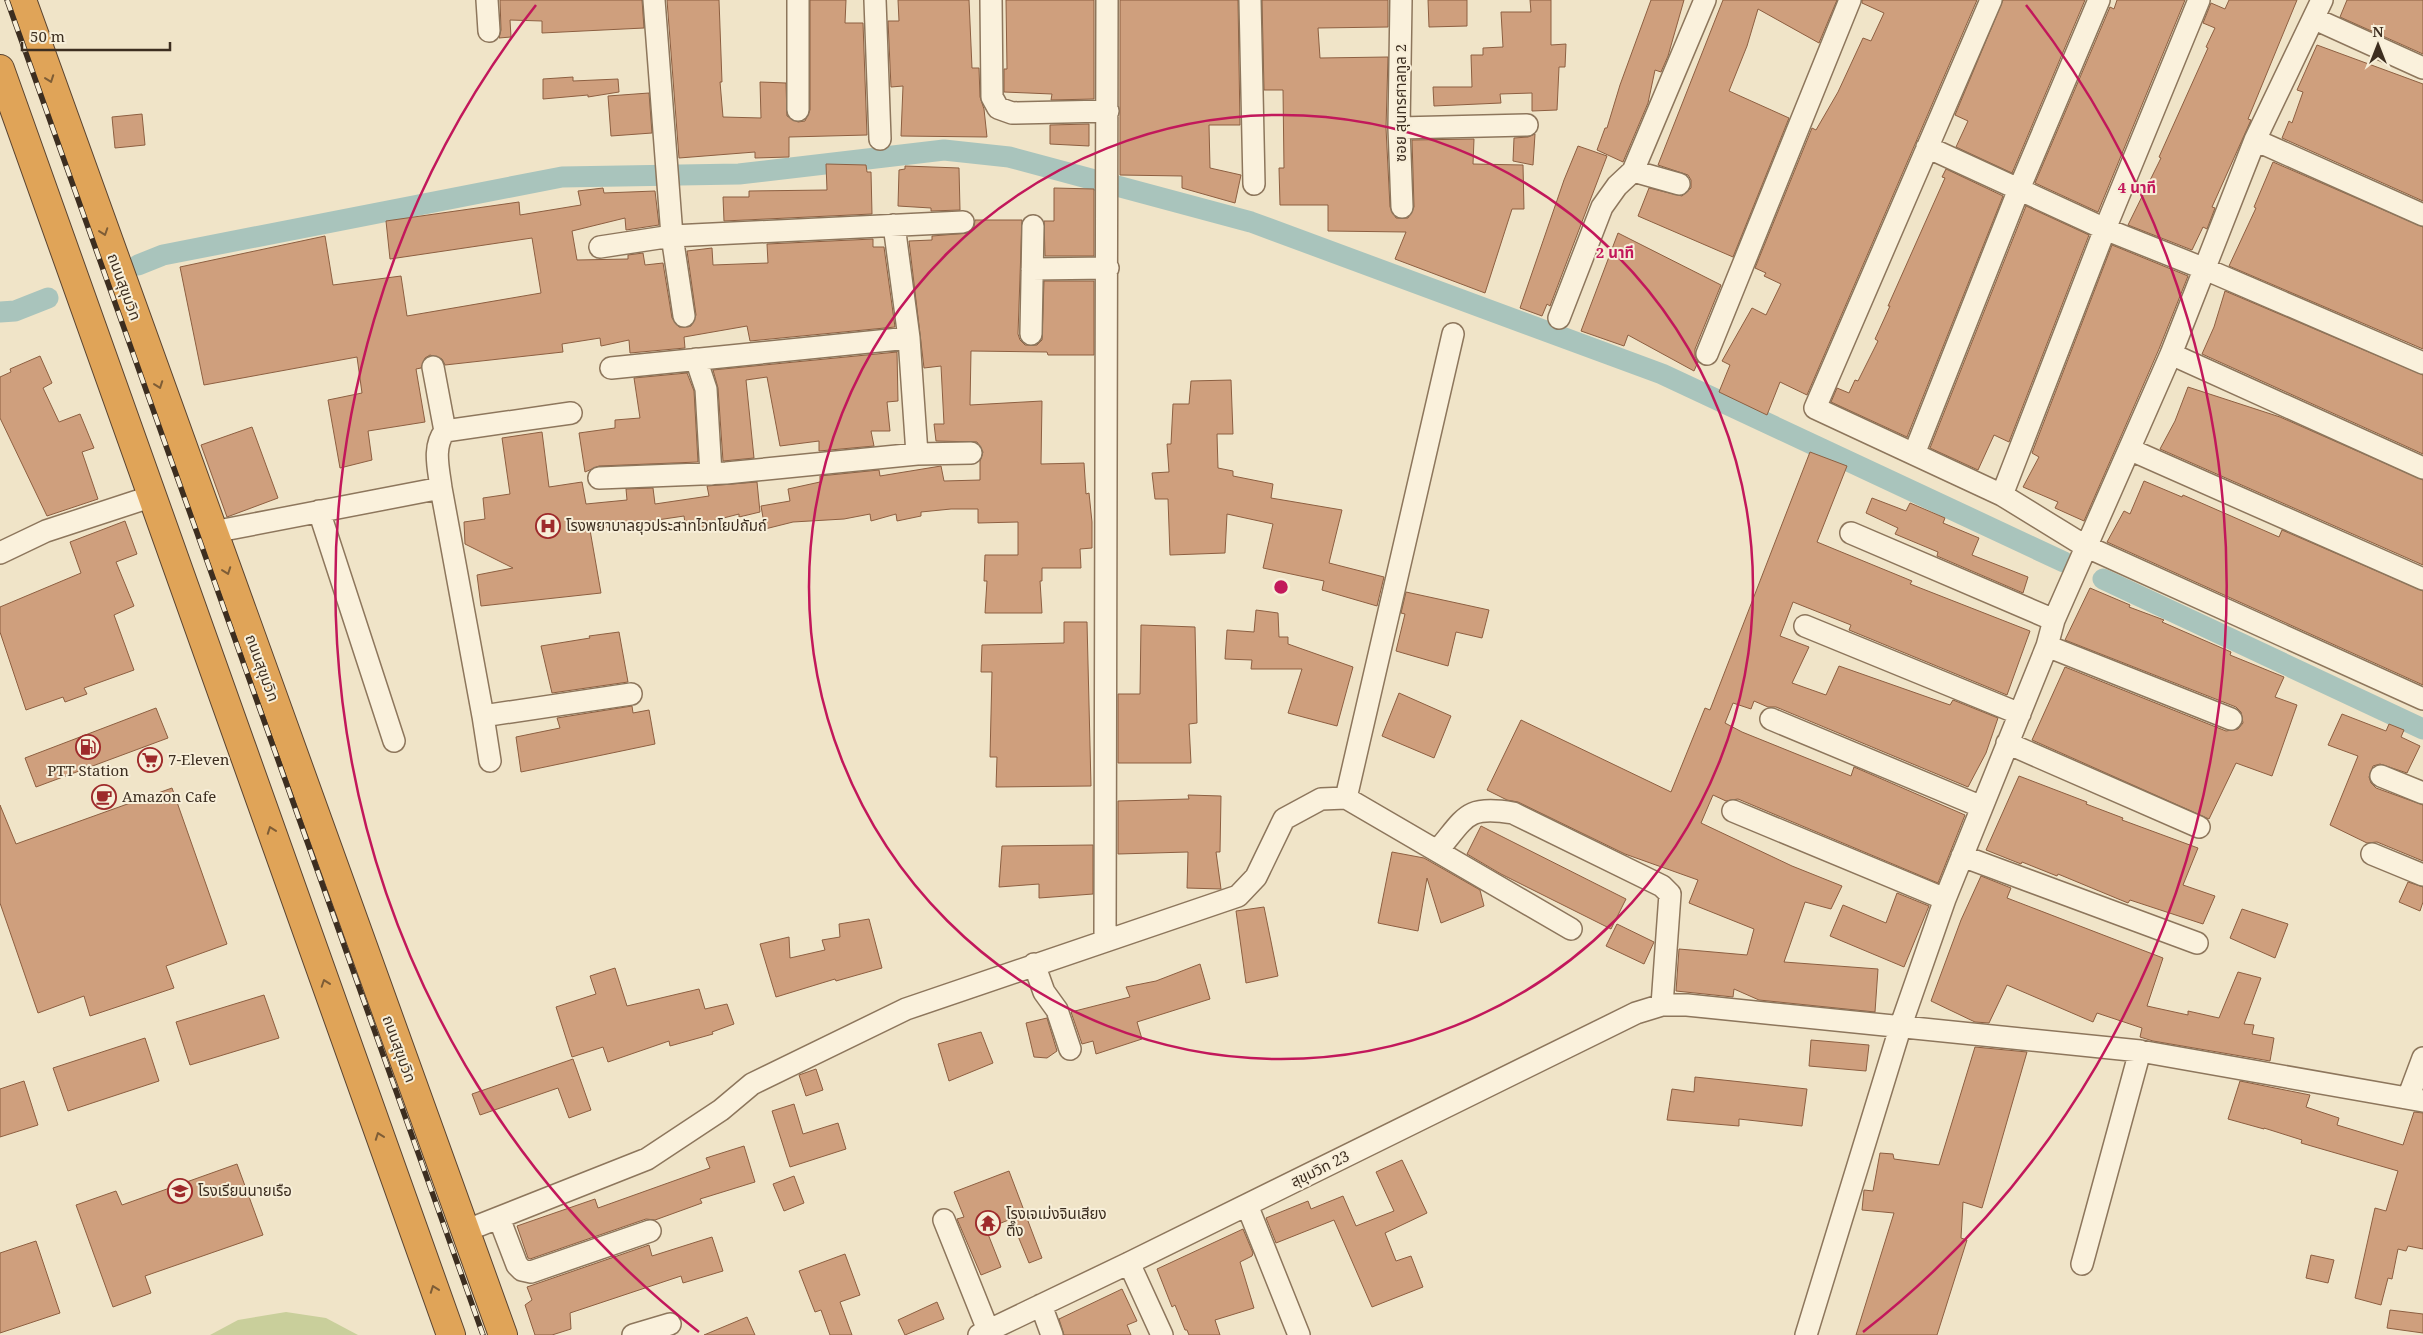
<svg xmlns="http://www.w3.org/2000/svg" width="2423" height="1335" viewBox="0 0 2423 1335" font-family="'Noto Serif','Noto Sans Thai',serif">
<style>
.green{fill:#c9cf9b}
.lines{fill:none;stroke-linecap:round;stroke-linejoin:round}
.canal{stroke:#a9c4bc;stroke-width:21}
.building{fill:#cf9f7d;stroke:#8d5f41}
.minor-casing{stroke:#8d765c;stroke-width:24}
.highway-casing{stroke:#5b4430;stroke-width:30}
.minor{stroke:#faf1dc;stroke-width:21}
.highway{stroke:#e0a458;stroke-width:28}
.rail-casing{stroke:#3d2e20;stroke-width:5.5}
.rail{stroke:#f7eed8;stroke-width:4;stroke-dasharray:11;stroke-linecap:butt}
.oneway{stroke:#7e5d36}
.ring{fill:none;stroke:#c2185b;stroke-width:2.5}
.labels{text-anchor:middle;stroke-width:4;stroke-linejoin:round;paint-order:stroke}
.street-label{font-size:15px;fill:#3d2e20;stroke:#f7eed8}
.poi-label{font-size:15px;fill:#3d2e20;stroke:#f7eed8;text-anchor:start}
.centre{fill:#c2185b;stroke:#f7eed8;stroke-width:2.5}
.ring-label{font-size:15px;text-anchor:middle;font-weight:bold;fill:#c2185b;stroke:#f7eed8;stroke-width:4;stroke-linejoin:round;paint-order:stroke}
</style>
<rect width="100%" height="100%" fill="#f0e4c8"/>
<path class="green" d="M286 1312 326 1318 358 1335H210L238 1320Z"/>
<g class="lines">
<path class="canal" d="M138 265 163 255 562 177 739 174 944 150 1009 157 1251 222 1662 374 2064 562
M0 312 15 311 48 298
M2103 579 2423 729"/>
</g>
<path class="building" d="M500 0H642L644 28 542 33V21L510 20 511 37 499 38 501 30Z
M667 0H719L722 82H720L723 117 761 118 760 82 786 83 787 116 798 122 805 121 810 110V0H846L845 23H863L867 135 789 137V157L755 158V152L679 158Z
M898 0H969L972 68H979L980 97 984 109 987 137 901 136 903 86 891 87 888 21H899Z
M1006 0H1094V99L1051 100 1052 94 1004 92V69H1007Z
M1120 0H1238L1240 125H1209L1210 168 1241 175 1235 203 1182 188V176L1120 175Z
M1262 0H1388V27L1318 28 1320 58 1388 57 1386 128 1390 207 1396 218H1408L1414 207 1412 140 1474 139 1473 164 1523 165 1524 209H1512L1485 293 1395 259 1406 232 1328 231V205H1280L1279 168H1284L1283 90H1264Z
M1428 0H1467V26L1429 27Z
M1530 0H1551V45L1566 44 1565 67H1559L1557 110 1532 111V93L1500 94 1501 103 1434 106 1433 87H1472L1471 55H1483V48L1503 47 1501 12H1531Z
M1651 0H1684L1668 56 1661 72 1655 70 1648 103 1623 162 1597 150 1605 128H1607L1620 85Z
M1723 0H1837L1819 43 1758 9 1747 46 1729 91 1789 118 1733 257 1638 216 1649 188 1682 196 1691 188V180L1688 175 1658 165Z
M1862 0H1977L1807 395 1780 382 1767 415 1719 392 1730 365 1722 361 1752 308 1766 315 1781 284 1764 276 1766 273 1755 268 1812 128 1816 130 1838 92 1863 38 1871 41 1884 13 1862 3Z
M2003 0H2085L2012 173 1956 147 1968 121 1955 115Z
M2117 0H2185L2098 212 2035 183 2110 7 2114 9Z
M2229 0H2297L2248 119 2251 120 2212 207 2215 208 2207 229 2203 227 2192 250 2128 225 2161 158 2159 157 2208 48 2206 47 2215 28 2203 23 2211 3 2225 9Z
M2347 0H2423V54L2340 17Z
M2317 45 2423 84V201L2282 138 2289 121 2292 123 2303 92 2297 90Z
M573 77V81L618 79 619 92 588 97V95L543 99V79Z
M649 93 652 133 611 136 608 96Z
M142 114 145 145 115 148 112 117Z
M1089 124V146L1050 144V125Z
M1535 134 1533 165 1513 161 1514 138 1528 137Z
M1578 146 1607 156 1550 306 1547 304 1542 316 1520 308 1564 180Z
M2273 162 2423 227V349L2229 266 2256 208 2254 207Z
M826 164 866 165 867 172H871L872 214 724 221 723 197H749V191L827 190Z
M905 166 959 168 960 210 931 211V208L898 206 899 170 905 169Z
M1946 169 2003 196 1907 437 1831 402 1837 388 1849 393 1855 380 1858 381 1878 341 1875 339 1890 306H1888L1945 178 1942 177Z
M603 188 604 193 655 191 659 225 626 230 625 218 572 231 577 260 628 259V255L643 253 645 265 663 263 672 318 679 327 691 326 696 315 687 251 712 248 713 265 768 263 767 244 873 239V247H884L895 327 750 341 747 326 684 337 685 348 630 353 629 340 601 346 600 338 562 344 563 352 445 365 442 359 430 355 425 358 421 368 416 369 425 422 368 431 372 460 340 468 328 400 362 393 357 357 204 385 180 267 325 236 333 285 401 276 407 316 541 293 532 238 390 259 386 221 519 202 520 215 581 205 578 191Z
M1054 188 1094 189V256H1045L1044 221H1054Z
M2026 206 2089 235 2009 442 1994 435 1978 470 1930 448Z
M975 220H1022L1018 334 1020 340 1025 345H1037L1042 340 1044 281H1094V355H1048L1047 352 971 351 970 405 1042 401 1041 464 1084 463 1086 494 1089 493 1092 522V548L1080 549 1081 568H1042V581H1040L1042 613H985L987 581H984L985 555H1018V522L978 523V509H951L921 512V516L897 521 896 514 871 521 870 514 844 519 793 522 765 529 761 506 790 501 788 489 820 482V476L879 470 880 476 941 466 944 481 980 480V461L983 452 977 442 936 441 934 424H944L941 366 924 368 909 241 932 240V236L969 233 974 227Z
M1618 233 1721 285 1695 349V356L1698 362 1694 371 1628 335 1624 346 1581 331Z
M2112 245 2188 276 2159 349 2084 521 2055 508 2058 502 2023 487 2039 457 2032 453Z
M2225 291 2423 375V454L2202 354 2214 327Z
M897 352 898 401 887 402 890 431H871L874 446 819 451V441L780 446 767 377 746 380 754 458 723 461 718 388 713 370Z
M40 356 52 383 43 388 59 422 80 414 94 448 82 452 98 499 47 516 0 418V377L11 372 10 369Z
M687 373 694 391 698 462 599 466 585 472 579 433 615 428V420L640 418 634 378Z
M1231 380 1233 434H1217L1218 468 1233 471V476L1273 484 1271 498 1342 510 1329 563 1384 577 1377 606 1322 590 1324 581 1263 568 1273 524 1227 514 1225 553 1170 555 1168 499H1155L1152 473 1169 472 1167 444H1171L1173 404H1189L1191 381Z
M2188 387 2280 417 2423 480V565L2160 449 2175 421Z
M252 427 278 498 227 517 201 445Z
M542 432 549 487 582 482 586 504 627 500 626 489 653 488 655 504 709 496 707 486 757 482 760 512 739 517V514L708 522 709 526 686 530 684 516 590 530 601 593 481 606 477 575 513 568 465 544 464 522 485 519 483 498 510 494 502 438Z
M1810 452 1847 466 1817 542 1912 581 1910 584 2030 631 2007 695 1849 630 1851 625 1793 602 1780 636 1809 647 1792 683 1826 695 1839 666 1950 705 1953 700 1998 718 1986 753 1968 787 1776 707H1768L1754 701 1751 709 1733 703 1725 723 1742 732 1851 776 1854 767 1965 815 1938 883 1738 799 1726 801 1713 795 1701 823 1792 866 1842 886 1831 909 1805 902 1784 962 1878 969 1875 1012 1759 1000 1734 989 1733 997 1676 991 1679 949 1747 955 1754 929 1689 903 1698 880 1625 854 1518 802 1507 800 1487 790 1521 720 1671 792 1705 708 1710 710Z
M2144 481 2182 497 2183 495 2279 537 2282 530 2423 591V685L2107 542 2124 511 2130 514Z
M1872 498 1906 511 1910 503 1945 518 1943 523 1979 538 1972 555 2028 577 2023 593 1937 556 1938 552 1895 534 1898 528 1866 513Z
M125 521 137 554 116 562 134 606 114 615 134 670 84 688 87 694 65 702 63 697 26 710 0 632V607L81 573 70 542Z
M2090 588 2130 605 2129 607 2164 620 2162 622 2231 652 2230 655 2284 677 2275 697 2297 705 2272 776 2236 763 2209 819 2032 740 2065 667 2226 731 2238 729 2243 723 2241 712 2236 707 2065 640Z
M1406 592 1489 610 1482 638 1456 632 1448 666 1396 651 1405 614 1401 613Z
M1256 610 1278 613 1279 637H1288V644L1353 667 1337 726 1288 713 1302 669H1251L1252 660 1225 659 1227 630 1254 632Z
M1064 622H1087L1091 786 996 787 997 757H990L992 672H981L982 645 1064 643Z
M1141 625 1195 627 1197 723 1189 724 1191 763H1118V694H1140Z
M619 632 628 682 552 693 541 646 590 638 589 636Z
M1399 693 1451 716 1434 758 1382 736Z
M632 706 633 713 649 710 655 744 521 772 516 737 560 728 557 718Z
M156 708 168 738 36 787 25 758Z
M2342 714 2386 731 2389 724 2404 730 2401 737 2420 746 2407 773 2380 764 2373 766 2369 777 2371 783 2376 788 2423 805V861L2377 842 2367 843 2330 825 2358 756 2328 745Z
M2019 776 2087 802 2086 804 2123 818 2122 820 2198 848 2183 885 2215 896 2203 924 2130 900 2128 903 2058 874 2057 876 2022 862 2021 864 1986 850Z
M172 788 227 944 166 966 174 988 90 1016 84 996 38 1013 0 903V805L16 844Z
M1188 795 1221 796 1220 852H1216L1221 889 1187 888 1188 852 1118 854V801L1189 799Z
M1481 826 1626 899 1611 929 1501 874 1467 854Z
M1093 845V894L1039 898V884L999 887 1002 846Z
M1392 852 1424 858 1480 890 1484 906 1441 923 1427 878 1418 931 1378 923Z
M1981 876 2011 888 2007 898 2163 958 2147 1006 2188 1015V1011L2219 1018 2238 972 2261 978 2244 1024 2254 1025 2252 1034 2274 1038 2270 1061 2153 1041 2140 1037 2142 1028 2097 1013 2093 1022 2007 985 1989 1023 1975 1022 1931 1001 1961 920Z
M2408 882 2423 887V902L2420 911 2399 902Z
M1897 893 1929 906 1904 967 1830 936 1843 905 1886 923Z
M1264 907 1278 976 1246 983 1236 911Z
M2242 909 2288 924 2275 958 2230 938Z
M869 919 882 968 836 981 835 979 776 997 760 944 789 937 790 958 825 950 822 940 840 937 839 924Z
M1617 924 1654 942 1644 964 1606 946Z
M1200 964 1210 999 1137 1022 1142 1039 1096 1054 1093 1041 1082 1044 1071 1012 1130 997 1126 987 1156 981Z
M615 968 627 1006 699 989 705 1009 727 1004 734 1024 712 1032 713 1034 670 1046 669 1041 608 1062 603 1047 572 1057 556 1007 596 994 590 976Z
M264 995 279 1038 190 1065 176 1022Z
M1047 1018 1057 1051 1047 1058 1034 1057 1026 1023Z
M981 1032 993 1063 949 1081 938 1044Z
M145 1038 159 1081 68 1111 53 1068Z
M1811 1040 1869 1045 1866 1071 1809 1066Z
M1975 1047 2027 1052 1982 1208 1963 1202 1961 1238 1967 1240 1937 1335H1856L1894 1213 1862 1210 1864 1190 1873 1191 1880 1153 1893 1154 1894 1159 1939 1165Z
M573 1059 591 1110 569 1118 558 1088 480 1115 472 1094Z
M816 1069 823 1090 806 1096 799 1075Z
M1695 1077 1807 1089 1802 1126 1739 1119V1126L1667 1120 1672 1089 1694 1092Z
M24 1081 38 1125 0 1137V1089Z
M2240 1081 2310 1095 2306 1107 2339 1118 2337 1125 2403 1145 2414 1112 2423 1113V1249L2408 1246 2406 1251 2398 1249 2392 1279 2388 1278 2381 1305 2355 1298 2375 1208 2386 1211 2398 1171 2301 1143 2302 1140 2264 1128V1129L2228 1119Z
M794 1104 803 1134 838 1123 846 1149 790 1167 772 1111Z
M744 1146 755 1182 700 1199 702 1203 655 1220 646 1219 530 1259 528 1258 517 1226 595 1199 598 1208 710 1168 706 1158Z
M1402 1160 1427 1213 1385 1233 1396 1261 1411 1256 1423 1287 1372 1307 1334 1220 1276 1243 1266 1218 1308 1201 1311 1209 1343 1196 1356 1226 1394 1211 1376 1172Z
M237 1164 263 1235 145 1276 151 1293 113 1307 76 1205 116 1191 122 1205Z
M1009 1171 1042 1258 1029 1263 1011 1219 986 1229 1001 1267 981 1275 957 1219 964 1217 954 1192Z
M794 1176 804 1203 784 1211 773 1184Z
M1243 1229 1253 1253 1252 1256 1240 1262 1254 1308 1215 1320 1220 1335H1189L1187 1330H1185L1175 1305 1172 1307 1157 1269Z
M712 1237 723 1271 683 1283 681 1276 570 1313 571 1329 552 1335H535L525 1305 532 1300 527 1287 649 1245 652 1256Z
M36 1241 60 1313 0 1333V1253Z
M845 1254 860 1295 840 1302 852 1335H830L821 1310 815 1312 799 1271Z
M2311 1255 2334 1260 2328 1283 2306 1278Z
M1122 1289 1137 1321 1127 1325 1131 1335H1064L1059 1319Z
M937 1302 944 1319 905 1335 898 1320Z
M2390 1310 2423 1314V1333L2387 1328Z
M747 1317 755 1335H704Z"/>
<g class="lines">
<defs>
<path id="minor" d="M487 0 489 31
M654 0 672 236 684 316
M798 0V110
M875 0 880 139
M991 0 992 97 998 108 1012 113 1108 111
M1250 0 1254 184
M1401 0 1399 128 1402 207
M1991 0 1815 408 2002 495 2085 546 2423 699
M2315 19 2423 68
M1399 128 1527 125
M2255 140 2423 215
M1927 147 2105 229 2205 269 2423 363
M1633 171 1679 184
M894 225 909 338 917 454
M600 247 672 236 963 222
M1032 269 1108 268
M1559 318 1602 207 1617 186 1633 171 1705 0
M1031 334 1033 226
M1707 354 1850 0
M2171 354 2423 468
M696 359 706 389 711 474
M433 367 445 431
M611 368 909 338
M2131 450 2423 579
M1914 454 2019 189 2099 0
M599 478 726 473 917 454 971 453
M441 488 483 716 631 694
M2002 495 2105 229 2199 0
M319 511 394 741
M213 532 441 488C439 470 432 447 445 431L571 413
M1851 533 2054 620
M0 553 46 531 153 496
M1805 626 2020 714
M2047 646 2231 719
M483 716 490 761
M1771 719 1982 807
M2007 743 2199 827
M2381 776 2423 793
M1346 798 1453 334
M1733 811 1945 899
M1438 850C1466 817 1466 805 1513 813L1662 886 1670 894 1662 1005
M2372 854 2423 875
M1962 856 2197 943
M1105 940 1107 0
M1034 964 1044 992 1057 1010 1070 1049
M2408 1098 2423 1058
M1247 1205 1299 1335
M499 1218 517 1265 522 1270 531 1272 650 1231
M944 1220 988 1330
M465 1231 647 1159 721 1110 752 1084 906 1009 1238 896 1256 877 1284 819 1321 799 1346 798 1571 929
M1129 1263 1162 1335
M2082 1264 2140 1051
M1041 1305 1052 1335
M633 1335 670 1324
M979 1335 1129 1263 1636 1013 1662 1005H1687L2140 1051 2423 1101
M1806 1335 1901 1025 1945 899 2047 646 2054 620 2171 354 2255 140 2322 0"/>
<path id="highway" d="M22 0 503 1335
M0 69 451 1335"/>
</defs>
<use href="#minor" class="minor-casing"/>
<use href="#highway" class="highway-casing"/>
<use href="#minor" class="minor"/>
<use href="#highway" class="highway"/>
<defs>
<path id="rail" d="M7 0 483 1335"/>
</defs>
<use href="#rail" class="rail-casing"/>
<use href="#rail" class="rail"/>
</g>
<defs><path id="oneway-chevron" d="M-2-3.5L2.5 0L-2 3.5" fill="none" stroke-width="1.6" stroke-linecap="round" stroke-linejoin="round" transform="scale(1.25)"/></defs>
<g class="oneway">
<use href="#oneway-chevron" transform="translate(50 79) rotate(70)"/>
<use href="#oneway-chevron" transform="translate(104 232) rotate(71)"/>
<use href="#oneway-chevron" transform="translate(159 385) rotate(70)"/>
<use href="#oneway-chevron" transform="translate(227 571) rotate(70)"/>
<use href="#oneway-chevron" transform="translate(271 830) rotate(-110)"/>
<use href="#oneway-chevron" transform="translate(325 983) rotate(-109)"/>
<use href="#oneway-chevron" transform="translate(379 1136) rotate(-110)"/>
<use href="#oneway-chevron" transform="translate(434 1289) rotate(-110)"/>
</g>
<g class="ring">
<circle cx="1281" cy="587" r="472"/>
<path d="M699 1332A945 945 0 0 1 536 5M2026 5A945 945 0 0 1 1863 1332"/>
</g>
<defs>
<symbol id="hospital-ring" viewBox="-11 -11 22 22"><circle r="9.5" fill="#f7eed8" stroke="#9e2a2b" stroke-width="1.5"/><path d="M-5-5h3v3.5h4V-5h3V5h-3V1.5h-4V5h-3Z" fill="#9e2a2b"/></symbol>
<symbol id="fuel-ring" viewBox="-11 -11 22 22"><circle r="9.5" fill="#f7eed8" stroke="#9e2a2b" stroke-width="1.5"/><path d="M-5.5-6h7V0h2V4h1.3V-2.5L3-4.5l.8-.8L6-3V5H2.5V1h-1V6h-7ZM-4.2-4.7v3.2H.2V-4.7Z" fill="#9e2a2b"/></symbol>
<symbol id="supermarket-ring" viewBox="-11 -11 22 22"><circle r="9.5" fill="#f7eed8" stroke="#9e2a2b" stroke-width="1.5"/><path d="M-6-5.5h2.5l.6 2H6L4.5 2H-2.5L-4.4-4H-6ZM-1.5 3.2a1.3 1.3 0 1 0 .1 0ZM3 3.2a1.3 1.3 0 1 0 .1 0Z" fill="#9e2a2b"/></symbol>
<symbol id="cafe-ring" viewBox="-11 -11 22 22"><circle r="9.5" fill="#f7eed8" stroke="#9e2a2b" stroke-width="1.5"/><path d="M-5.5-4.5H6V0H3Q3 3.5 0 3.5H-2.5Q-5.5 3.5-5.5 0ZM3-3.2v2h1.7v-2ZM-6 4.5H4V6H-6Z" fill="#9e2a2b"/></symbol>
<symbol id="university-ring" viewBox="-11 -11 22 22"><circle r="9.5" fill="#f7eed8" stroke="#9e2a2b" stroke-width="1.5"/><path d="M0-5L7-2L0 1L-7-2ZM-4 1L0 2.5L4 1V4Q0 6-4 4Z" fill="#9e2a2b"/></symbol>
<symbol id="temple-ring" viewBox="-11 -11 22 22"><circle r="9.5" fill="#f7eed8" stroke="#9e2a2b" stroke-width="1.5"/><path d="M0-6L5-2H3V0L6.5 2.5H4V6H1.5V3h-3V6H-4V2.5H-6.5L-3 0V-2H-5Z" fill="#9e2a2b"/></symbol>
</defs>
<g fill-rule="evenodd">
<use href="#hospital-ring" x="534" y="512" width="28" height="28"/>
<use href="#fuel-ring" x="74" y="733" width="28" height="28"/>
<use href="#supermarket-ring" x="136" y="746" width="28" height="28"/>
<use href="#cafe-ring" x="90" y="783" width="28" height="28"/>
<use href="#university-ring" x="166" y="1177" width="28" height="28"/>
<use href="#temple-ring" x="974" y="1209" width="28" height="28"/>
</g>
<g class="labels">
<g class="street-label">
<text transform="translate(1401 103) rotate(-90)" y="5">ซอย สุนทรศาลทูล 2</text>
<text transform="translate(124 287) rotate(70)" y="5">ถนนสุขุมวิท</text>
<text transform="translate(262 668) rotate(70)" y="5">ถนนสุขุมวิท</text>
<text transform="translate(399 1049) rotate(70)" y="5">ถนนสุขุมวิท</text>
<text transform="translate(1320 1169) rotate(-26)" y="5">สุขุมวิท 23</text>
</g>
<g class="poi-label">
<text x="566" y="531">โรงพยาบาลยุวประสาทไวทโยปถัมถ์</text>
<text x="168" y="765">7-Eleven</text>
<text x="88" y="776" text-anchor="middle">PTT Station</text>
<text x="122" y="802">Amazon Cafe</text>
<text x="198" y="1196">โรงเรียนนายเรือ</text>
<text x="1006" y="1219">โรงเจเม่งจินเสียง<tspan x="1006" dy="17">ตึ๊ง</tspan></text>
</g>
</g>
<circle cx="1281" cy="587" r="8" class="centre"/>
<g class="ring-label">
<text x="2137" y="193">4 นาที</text>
<text x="1615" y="258">2 นาที</text>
</g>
<g transform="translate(2378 45)" stroke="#f7eed8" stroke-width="4" paint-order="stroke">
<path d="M0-4L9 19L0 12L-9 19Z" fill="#3d2e20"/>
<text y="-8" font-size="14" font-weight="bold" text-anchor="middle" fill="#3d2e20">N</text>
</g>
<path d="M22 42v8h148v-8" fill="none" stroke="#3d2e20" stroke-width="2.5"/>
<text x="30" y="42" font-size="15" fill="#3d2e20" stroke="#f7eed8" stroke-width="4" paint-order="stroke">50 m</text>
</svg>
